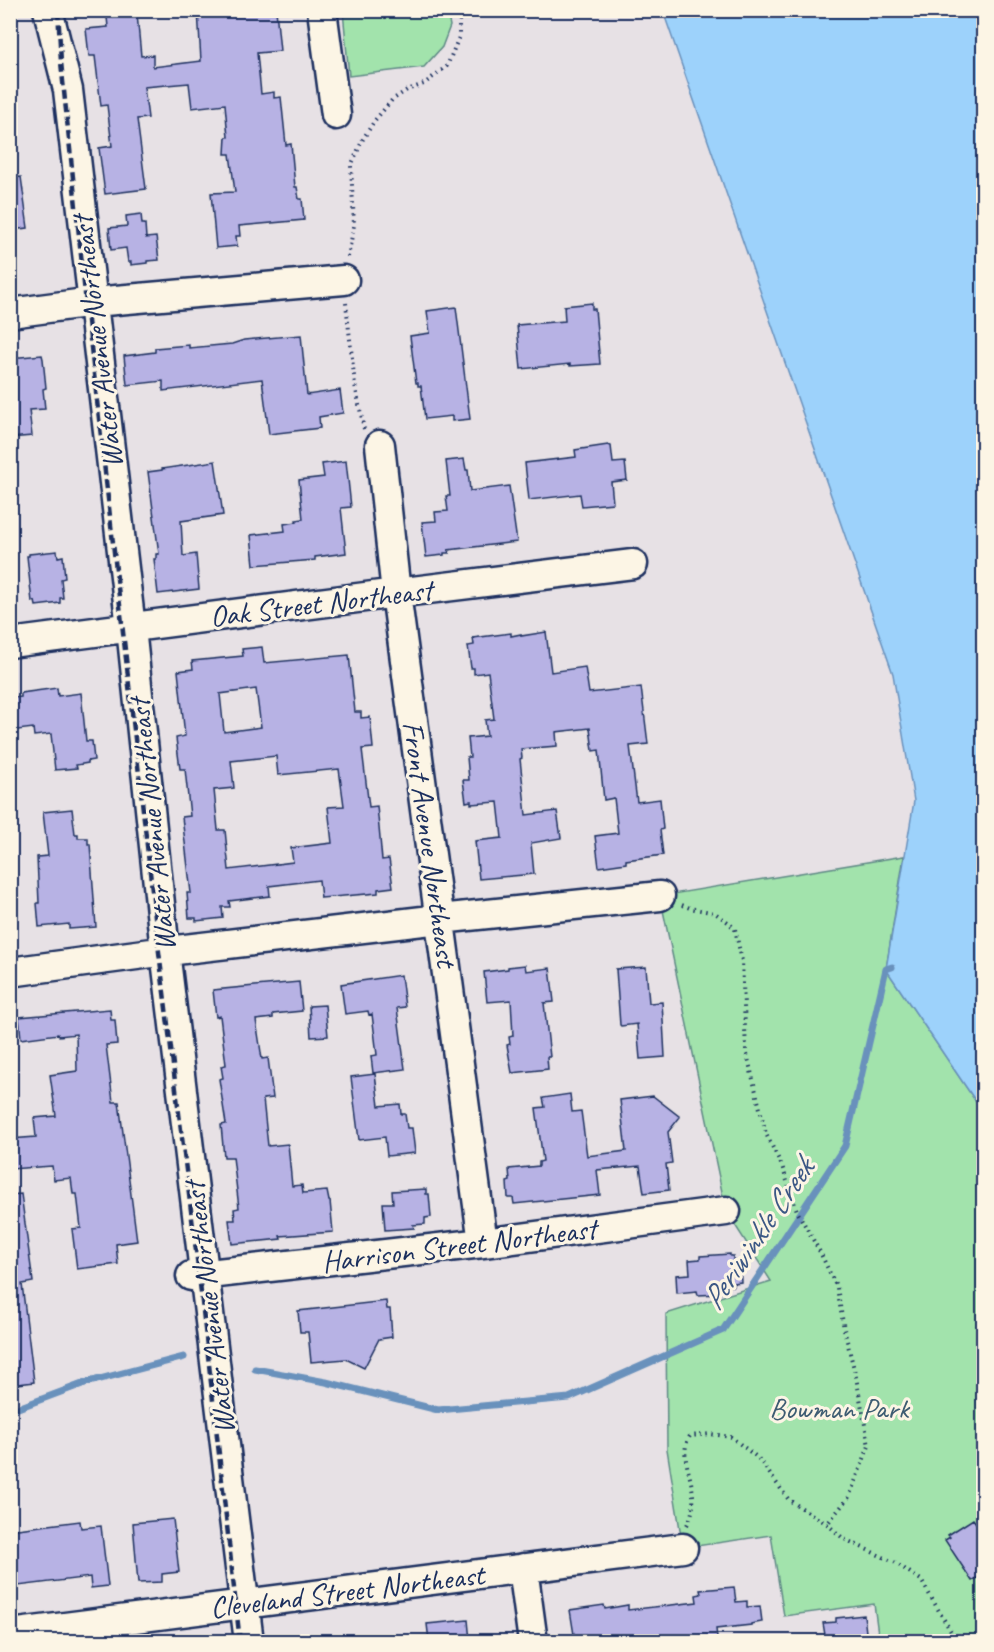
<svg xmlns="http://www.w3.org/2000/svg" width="994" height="1652" viewBox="0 0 994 1652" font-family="Caveat,sans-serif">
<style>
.green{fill:#a2e3ac;stroke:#5e8985;stroke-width:1.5}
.water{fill:#9dd2fb;stroke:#6991bc;stroke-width:1.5}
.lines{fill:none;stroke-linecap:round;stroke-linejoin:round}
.stream{stroke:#6991bc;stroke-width:7}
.building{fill:#b7b2e4;stroke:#1b2f5e;stroke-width:1.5;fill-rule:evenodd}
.minor-casing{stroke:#1b2f5e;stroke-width:33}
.path{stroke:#1b2f5e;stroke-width:4;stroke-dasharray:1.5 4.5;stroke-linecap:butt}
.minor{stroke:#fcf5e5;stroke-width:28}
.rail{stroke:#1b2f5e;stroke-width:4.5;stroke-dasharray:9 4.5;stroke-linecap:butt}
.labels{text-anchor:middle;stroke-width:6;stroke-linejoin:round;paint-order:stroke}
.street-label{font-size:30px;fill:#1b2f5e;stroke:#fcf5e5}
.park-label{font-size:30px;fill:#3d5c72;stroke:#fcf5e5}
.water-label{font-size:32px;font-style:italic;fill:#3c5885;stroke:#fcf5e5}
</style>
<rect width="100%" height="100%" fill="#e7e1e5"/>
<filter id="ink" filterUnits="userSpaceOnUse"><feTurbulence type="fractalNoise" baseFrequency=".0167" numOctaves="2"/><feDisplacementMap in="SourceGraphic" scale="12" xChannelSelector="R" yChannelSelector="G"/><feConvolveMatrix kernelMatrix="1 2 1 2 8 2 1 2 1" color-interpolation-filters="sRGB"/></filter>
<g filter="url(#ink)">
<path class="green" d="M343 11H447L450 26 442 47 424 67 349 76Z
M904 856 886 969 983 1112V1641H879L874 1604 784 1616 771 1535 683 1548 667 1449 666 1314 771 1281 726 1211 660 896Z"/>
<path class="water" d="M663 11H983V1112L886 969 914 801 893 674Z"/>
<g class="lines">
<path class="stream" d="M255 1369 326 1382 438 1410 569 1398 723 1330 845 1146 886 969 892 967
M10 1411 85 1383 184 1357"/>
</g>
<path class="building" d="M198 10H276L280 51 257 53 261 94 274 92V98L281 97 286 145 291 144 295 187H297L299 199H302L304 220 239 226 240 236H236L237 246 216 248 211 193 235 192 230 154H225L226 137H228L225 104 192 108 189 83 144 87 148 118 137 119 146 189 105 194 99 148 112 146 107 105 101 106 95 56H89L86 29 108 27 107 17 137 14 141 56 153 55V67L201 61Z
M21 177 28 228 10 230V178Z
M141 214 142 224H145L146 238 156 237 159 260 147 261V263L131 265V262H128L126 248 111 250 109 228 127 226 126 216Z
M592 303V309H595L600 364 570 366V364L521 369 517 325 565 321 564 306Z
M456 307 470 419 452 421V416L425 419 421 386H418V383H416L410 336 430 333 427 311Z
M301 335 307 395 340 390 343 413 319 417 320 428 269 434 262 379 163 391V381L127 385 124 356 155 352V348L189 345V348L232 344 244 340Z
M42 355 43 359 46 388 43 389 45 409 29 410 32 436 10 438V358Z
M608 445 611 446 613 463 625 462 627 480 611 482 613 503 582 506 580 494 529 500 525 463 576 457 575 450Z
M464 459 466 470H468L470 491 509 486 517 542 448 550 449 553H444V555L426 557 422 522 436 521 435 512 448 511 446 496H450L446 461Z
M215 461 223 515 181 521 183 556 196 554 199 589 158 594 154 559H156V554H159L148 472 162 470V469Z
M346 461 351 507 341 508 346 553 315 557V560L254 565 251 535 285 531 284 524 297 522 296 520 303 519 299 480 324 477 322 464Z
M57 551 58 557 63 556 65 578 61 579 63 598H60V603L36 606 35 601 32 602 27 556H29V554Z
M546 632 551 672 585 667 589 693 641 687 648 744 630 746 637 802 660 799 663 829 660 830 663 855 626 860V863L599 867 595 836 618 833 614 798 604 800 599 750 593 751 590 728 556 732 557 746 521 749 522 758 520 759 526 815 557 811 561 838 531 843 534 874 479 879 475 841 502 838 498 802 471 804V801L466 802 463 780H469L467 757H470L468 738 487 736 485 720 494 719 488 672 474 674V668H471L468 646 474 645 473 638 511 633V636L521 634V636Z
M262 647 264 663 349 655 355 712H361V718L370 717 373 748 362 749 369 807 377 806 382 860 389 859 393 887 378 889V893L321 898 319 880 269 886 270 896 229 901 230 907H222L223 918 196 921V918H189L187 893H191L182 817 190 816 185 769H180L176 738 185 736 178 671 193 669 192 661 243 656 242 649ZM256 689 261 727 224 732 220 694ZM276 756 278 775 339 769 344 806 328 807 332 843 291 848 293 862 229 870 225 830H218L214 790 234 788 231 761Z
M57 688 58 696 81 693 86 741H92L94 760 88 761V763L76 765 77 768 55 770 51 734 34 736 33 728 10 731V698L21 697V693Z
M72 809 75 834H78V838H88V844H90L96 927 69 929V924L39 927 37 903H39L37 857 48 856 43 812Z
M525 965 526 971 550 968 554 1002 544 1003 550 1057H547L548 1069 512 1073 507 1045 510 1044 509 1037 513 1036 511 1000 487 1002 484 972 508 969V967Z
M646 967 649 1003 662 1002 665 1057 640 1059 637 1024 621 1026 620 1025 616 969Z
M401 975 405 1007 397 1008 405 1069 373 1073 371 1056 377 1055 372 1014 369 1015 368 1011 345 1014 341 984Z
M299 982 302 1011 273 1014V1018L256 1020 262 1059 268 1058 273 1098 263 1099 268 1146 288 1144 292 1186 302 1185 303 1193 327 1191 329 1201H330L333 1232 280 1236 281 1239 232 1244 229 1220H235L234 1209 239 1208 233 1157H224L221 1125 226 1124 219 1079 223 1078 221 1066 226 1065 220 1016 216 1017 213 990Z
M325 1005 328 1036 311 1037 309 1006Z
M110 1009 111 1020H115L117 1044 106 1045 113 1102H119L137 1241 116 1244 118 1264 77 1269 72 1229 81 1228 77 1194H73L71 1178 54 1180 52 1166 10 1169V1139L36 1137 34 1118 56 1116 50 1075 77 1071 76 1034 59 1036 58 1034 21 1039 19 1017Z
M375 1074 379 1106 400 1104 401 1114H405L407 1128H412L415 1153 387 1156 385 1137 359 1140 351 1077Z
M570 1094 572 1112 581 1111 587 1156 626 1151 620 1100 653 1096 680 1117 668 1132 672 1163 666 1164 669 1190 644 1193 640 1166 597 1170 600 1195 514 1204 513 1198H508L507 1182 510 1181 509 1169 539 1166V1162L543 1161 536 1108 545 1107 543 1098Z
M426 1189V1194H429L431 1217 425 1218V1224L413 1225 414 1228 385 1230 383 1203H393L392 1191Z
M21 1194 33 1282 22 1284 34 1382 10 1385V1195Z
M730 1254V1256H733V1266L740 1265 741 1282 734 1283V1286L720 1287V1294L698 1295 697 1291 677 1293 676 1275 690 1274 689 1260 700 1259V1256Z
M386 1301 387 1309H390L392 1337 379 1339 364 1368 346 1359 311 1362 308 1332H300L298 1311Z
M173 1519 179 1572 162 1574V1582L138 1583 133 1523Z
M973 1519 984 1534V1574L972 1581 945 1540 950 1537 948 1535Z
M80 1521 81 1528 101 1526 108 1586 91 1588 90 1577 10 1587V1530Z
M734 1587 736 1602 747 1601V1607L760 1606 762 1622 751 1624V1625L716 1629 717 1638 705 1639V1641H575L570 1610 604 1605 605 1609 628 1605V1610L697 1602 696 1595 701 1594 700 1590Z
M864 1615 867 1641H826L823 1623 836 1622V1618Z
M468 1620 470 1641H429L427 1624Z"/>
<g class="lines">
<defs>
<path id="minor" d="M48 10 68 90 131 628 165 951 249 1642
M322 10 336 115
M10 313 93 302 344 280
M380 445 396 593 483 1243
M10 643 396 593 633 564
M10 972 159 952 440 919 660 896
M191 1276 483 1243 726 1211
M523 1568 533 1642
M10 1634 683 1548"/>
</defs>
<use href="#minor" class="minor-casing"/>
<path class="path" d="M348 257 354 225 351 166 363 139 375 120 392 100 407 90 424 84 447 66 459 37V10
M346 303 355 385 364 429
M682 905 690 908 715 913 728 922 735 929 742 961 746 1050 766 1134 782 1166 797 1211 820 1252 837 1288 844 1329 856 1377 869 1446 849 1497 827 1524
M687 1525C706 1490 674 1460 690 1436L711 1434 731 1437 758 1458 789 1500 827 1524 844 1539 894 1562 921 1580 957 1642"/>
<use href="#minor" class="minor"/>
<path class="rail" d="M58 10 61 62 86 303 159 952 199 1275 240 1642"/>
</g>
</g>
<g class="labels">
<g class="street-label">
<text transform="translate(97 342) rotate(-97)" y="10">Water Avenue Northeast</text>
<text transform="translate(321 603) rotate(-7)" y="10">Oak Street Northeast</text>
<text transform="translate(152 825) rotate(-96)" y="10">Water Avenue Northeast</text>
<text transform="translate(430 844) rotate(82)" y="10">Front Avenue Northeast</text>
<text transform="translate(459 1245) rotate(-7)" y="10">Harrison Street Northeast</text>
<text transform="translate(209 1308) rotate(-97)" y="10">Water Avenue Northeast</text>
<text transform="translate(347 1591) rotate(-7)" y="10">Cleveland Street Northeast</text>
</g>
<g class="park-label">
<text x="839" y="1418">Bowman Park</text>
</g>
<g class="water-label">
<text transform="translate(757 1234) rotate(-56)" y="11">Periwinkle Creek</text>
</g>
</g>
<rect width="994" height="1652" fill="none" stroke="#fcf5e5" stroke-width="36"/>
<rect x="18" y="18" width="958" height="1616" fill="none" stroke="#1b2f5e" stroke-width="2" filter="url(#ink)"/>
</svg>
